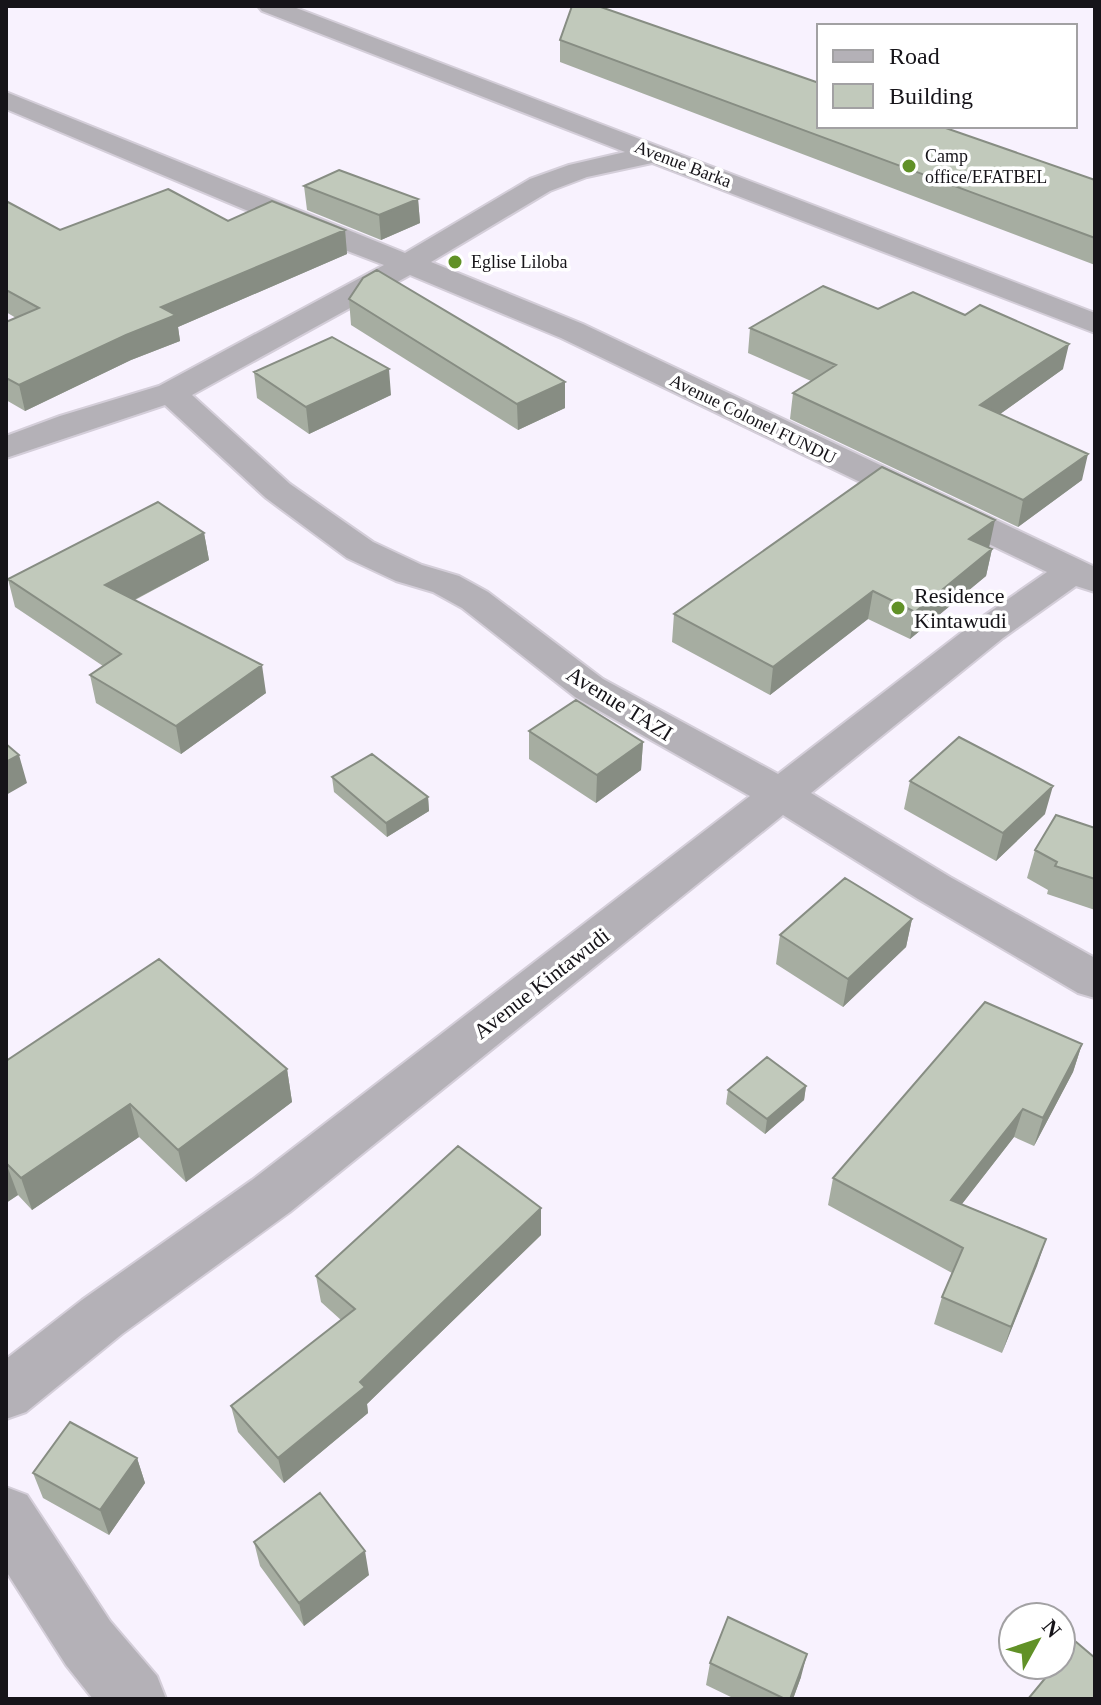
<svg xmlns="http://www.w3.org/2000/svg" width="1101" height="1705" viewBox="0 0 1101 1705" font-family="'Times New Roman',serif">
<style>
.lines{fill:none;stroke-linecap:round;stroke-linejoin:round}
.street-casing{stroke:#d4ced9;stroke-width:4}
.street{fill:#b4b1b7;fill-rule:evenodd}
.wall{fill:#a6ada1}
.shaded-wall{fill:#878d83}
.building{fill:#c1c9bb;stroke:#878d83;stroke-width:2}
.poi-dot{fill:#619127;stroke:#fff;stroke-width:3}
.labels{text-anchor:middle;stroke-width:7;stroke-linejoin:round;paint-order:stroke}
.far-poi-label{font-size:18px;fill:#161419;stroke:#fff;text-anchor:start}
.far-street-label{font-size:18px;fill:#161419;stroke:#fff}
.poi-label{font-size:22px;fill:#161419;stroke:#fff;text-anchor:start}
.street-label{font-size:22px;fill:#161419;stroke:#fff}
</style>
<rect width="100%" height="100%" fill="#f8f2fe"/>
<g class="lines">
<defs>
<path id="street" d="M258 6H291L1095 313V333L652 163 587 177 550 191 431 262 583 324 1095 567V592L1076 586 1003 638 811 793 950 877 1095 958V998L1078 993 918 899 783 815 290 1212 122 1334 26 1412 6 1419V1359L82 1300 252 1180 750 796 575 697 462 608 433 592 396 581 347 558 266 498 165 405 6 458V436L60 416 159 386 384 265 298 232 6 109V92L405 253 530 179 569 165 625 152 262 11ZM410 275 561 338 1047 572 975 622 778 774 603 679 488 592 459 576 422 565 373 542 290 484 192 395Z
M6 1487 27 1495 110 1621 157 1676 166 1699H93L66 1665 6 1571Z"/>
</defs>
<use href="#street" class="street-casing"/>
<use href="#street" class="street"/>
</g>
<path class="wall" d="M560 40 1095 180V265L560 62Z
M304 186 418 199 420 223 381 240 307 210Z
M6 201 60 230 228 221 345 230 347 254 178 327 180 341 131 360 25 411 6 400V322L16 318 6 312Z
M349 299 565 382V408L518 430 351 325Z
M878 309 1063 369 1000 414 1082 480 1018 527 790 419 793 393 811 381 748 353 750 328Z
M254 372 391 395 309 434 257 398Z
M204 533 209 560 135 600 266 693 181 754 96 703 90 675 103 666 15 607 8 579Z
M989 548 992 549 986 576 910 639 868 619 770 695 672 642 674 614Z
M529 731 643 742 641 770 596 803 529 759Z
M332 777 428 797 429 811 387 837 334 792Z
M910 781 1045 814 996 861 904 809Z
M1095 828V910L1047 894 1048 890 1027 878 1035 850Z
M912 919 906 947 843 1007 776 964 780 935Z
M1082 1044 1073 1072 1034 1146 1014 1137 962 1204 1046 1239 1002 1353 934 1324 942 1297 952 1273 828 1205 833 1178Z
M6 1061 287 1069 292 1102 186 1182 139 1137 32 1210 18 1195 6 1203Z
M806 1086 804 1100 765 1134 726 1104 728 1090Z
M541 1235 367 1404 368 1413 284 1483 238 1432 231 1406 341 1320 321 1302 316 1276Z
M137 1458 145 1483 109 1535 43 1498 33 1473Z
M254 1542 369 1575 304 1626 260 1566Z
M710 1663 801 1677 793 1699H735L706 1685Z"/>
<path class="shaded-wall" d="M418 199 420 223 381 240 379 215Z
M345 230 347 254 178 327 180 341 131 360 25 411 19 385 161 307Z
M1069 344 1063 369 975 432 980 405Z
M389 369 391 395 309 434 306 407Z
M565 382V408L518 430 517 404Z
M1088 454 1082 480 1018 527 1023 500Z
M995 520 989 548 969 539Z
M204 533 209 560 111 612 105 585Z
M992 549 986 576 910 639 915 612Z
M873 591 868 619 770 695 773 667Z
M262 665 266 693 181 754 176 726Z
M643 742 641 770 596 803 597 775Z
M19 755 27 783 6 795V762Z
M1053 786 1045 814 996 861 1003 833Z
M428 797 429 811 387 837 386 823Z
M912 919 906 947 843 1007 848 979Z
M1082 1044 1073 1072 1034 1146 1043 1118Z
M287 1069 292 1102 186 1182 178 1150Z
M806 1086 804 1100 765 1134 767 1119Z
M130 1104 139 1137 32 1210 21 1178Z
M1023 1109 1014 1137 944 1227 951 1200Z
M6 1163 18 1195 6 1203Z
M541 1208V1235L367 1404 368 1413 284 1483 278 1458Z
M1046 1239 1037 1266 1002 1353 1011 1327Z
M137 1458 145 1483 109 1535 100 1510Z
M365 1551 369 1575 304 1626 299 1603Z
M807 1654 801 1677 793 1699H790Z"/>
<path class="building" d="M572 6H598L819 83V126H940L1095 180V238L560 40Z
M339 170 418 199 379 215 304 186Z
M168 189 228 221 272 201 345 230 161 307 176 315 126 335 19 385 6 378V322L39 308 6 290V201L60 230Z
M377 270 565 382 517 404 349 299 363 278Z
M823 286 878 309 913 292 965 315 980 305 1069 344 980 405 1088 454 1023 500 793 393 836 365 750 328Z
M332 337 389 369 306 407 254 372Z
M882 467 995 520 969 539 992 549 915 612 873 591 773 667 674 614Z
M158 502 204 533 105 585 262 665 176 726 90 675 121 654 8 579Z
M576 700 643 742 597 775 529 731Z
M959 737 1053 786 1003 833 910 781Z
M6 744 19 755 6 762Z
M372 754 428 797 386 823 332 777Z
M1056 815 1095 828V879L1055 866 1057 862 1035 850Z
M845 878 912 919 848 979 780 935Z
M159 959 287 1069 178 1150 130 1104 21 1178 6 1163V1061Z
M985 1002 1082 1044 1043 1118 1023 1109 951 1200 1046 1239 1011 1327 942 1297 963 1248 833 1178Z
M767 1057 806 1086 767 1119 728 1090Z
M458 1146 541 1208 360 1382 365 1387 278 1458 231 1406 355 1309 316 1276Z
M70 1422 137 1458 100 1510 33 1473Z
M320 1493 365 1551 299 1603 254 1542Z
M728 1617 807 1654 790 1699H785L710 1663Z
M1075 1641 1095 1658V1699H1028L1056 1665H1061V1658Z"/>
<g class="poi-dot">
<circle cx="909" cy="166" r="8"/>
<circle cx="455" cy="262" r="8"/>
<circle cx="898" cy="608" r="8"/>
</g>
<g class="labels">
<g class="far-poi-label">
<text x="925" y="162">Camp<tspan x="925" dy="21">office/EFATBEL</tspan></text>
<text x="471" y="268">Eglise Liloba</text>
</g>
<g class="far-street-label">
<text transform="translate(683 164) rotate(21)" y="6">Avenue Barka</text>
<text transform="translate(753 419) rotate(26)" y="6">Avenue Colonel FUNDU</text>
</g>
<g class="poi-label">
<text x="914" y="603">Residence<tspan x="914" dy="25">Kintawudi</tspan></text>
</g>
<g class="street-label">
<text transform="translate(620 703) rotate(32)" y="8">Avenue TAZI</text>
<text transform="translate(541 983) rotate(-38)" y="8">Avenue Kintawudi</text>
</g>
</g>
<rect width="1101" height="1705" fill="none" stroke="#161419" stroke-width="16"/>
<rect x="817" y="24" width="260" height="104" fill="#ffffff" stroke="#a2a1a3" stroke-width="2"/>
<rect x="833" y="50" width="40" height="12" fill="#b4b1b7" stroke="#a2a1a3" stroke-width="2"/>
<text x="889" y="64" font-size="24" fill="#161419">Road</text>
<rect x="833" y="84" width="40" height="24" fill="#c1c9bb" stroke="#a2a1a3" stroke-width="2"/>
<text x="889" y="104" font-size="24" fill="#161419">Building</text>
<g transform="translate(1037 1641) rotate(50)"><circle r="38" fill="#ffffff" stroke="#a2a1a3" stroke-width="2"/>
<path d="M0-6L14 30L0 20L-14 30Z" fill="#619127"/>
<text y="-12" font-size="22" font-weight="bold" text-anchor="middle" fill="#161419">N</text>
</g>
</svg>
